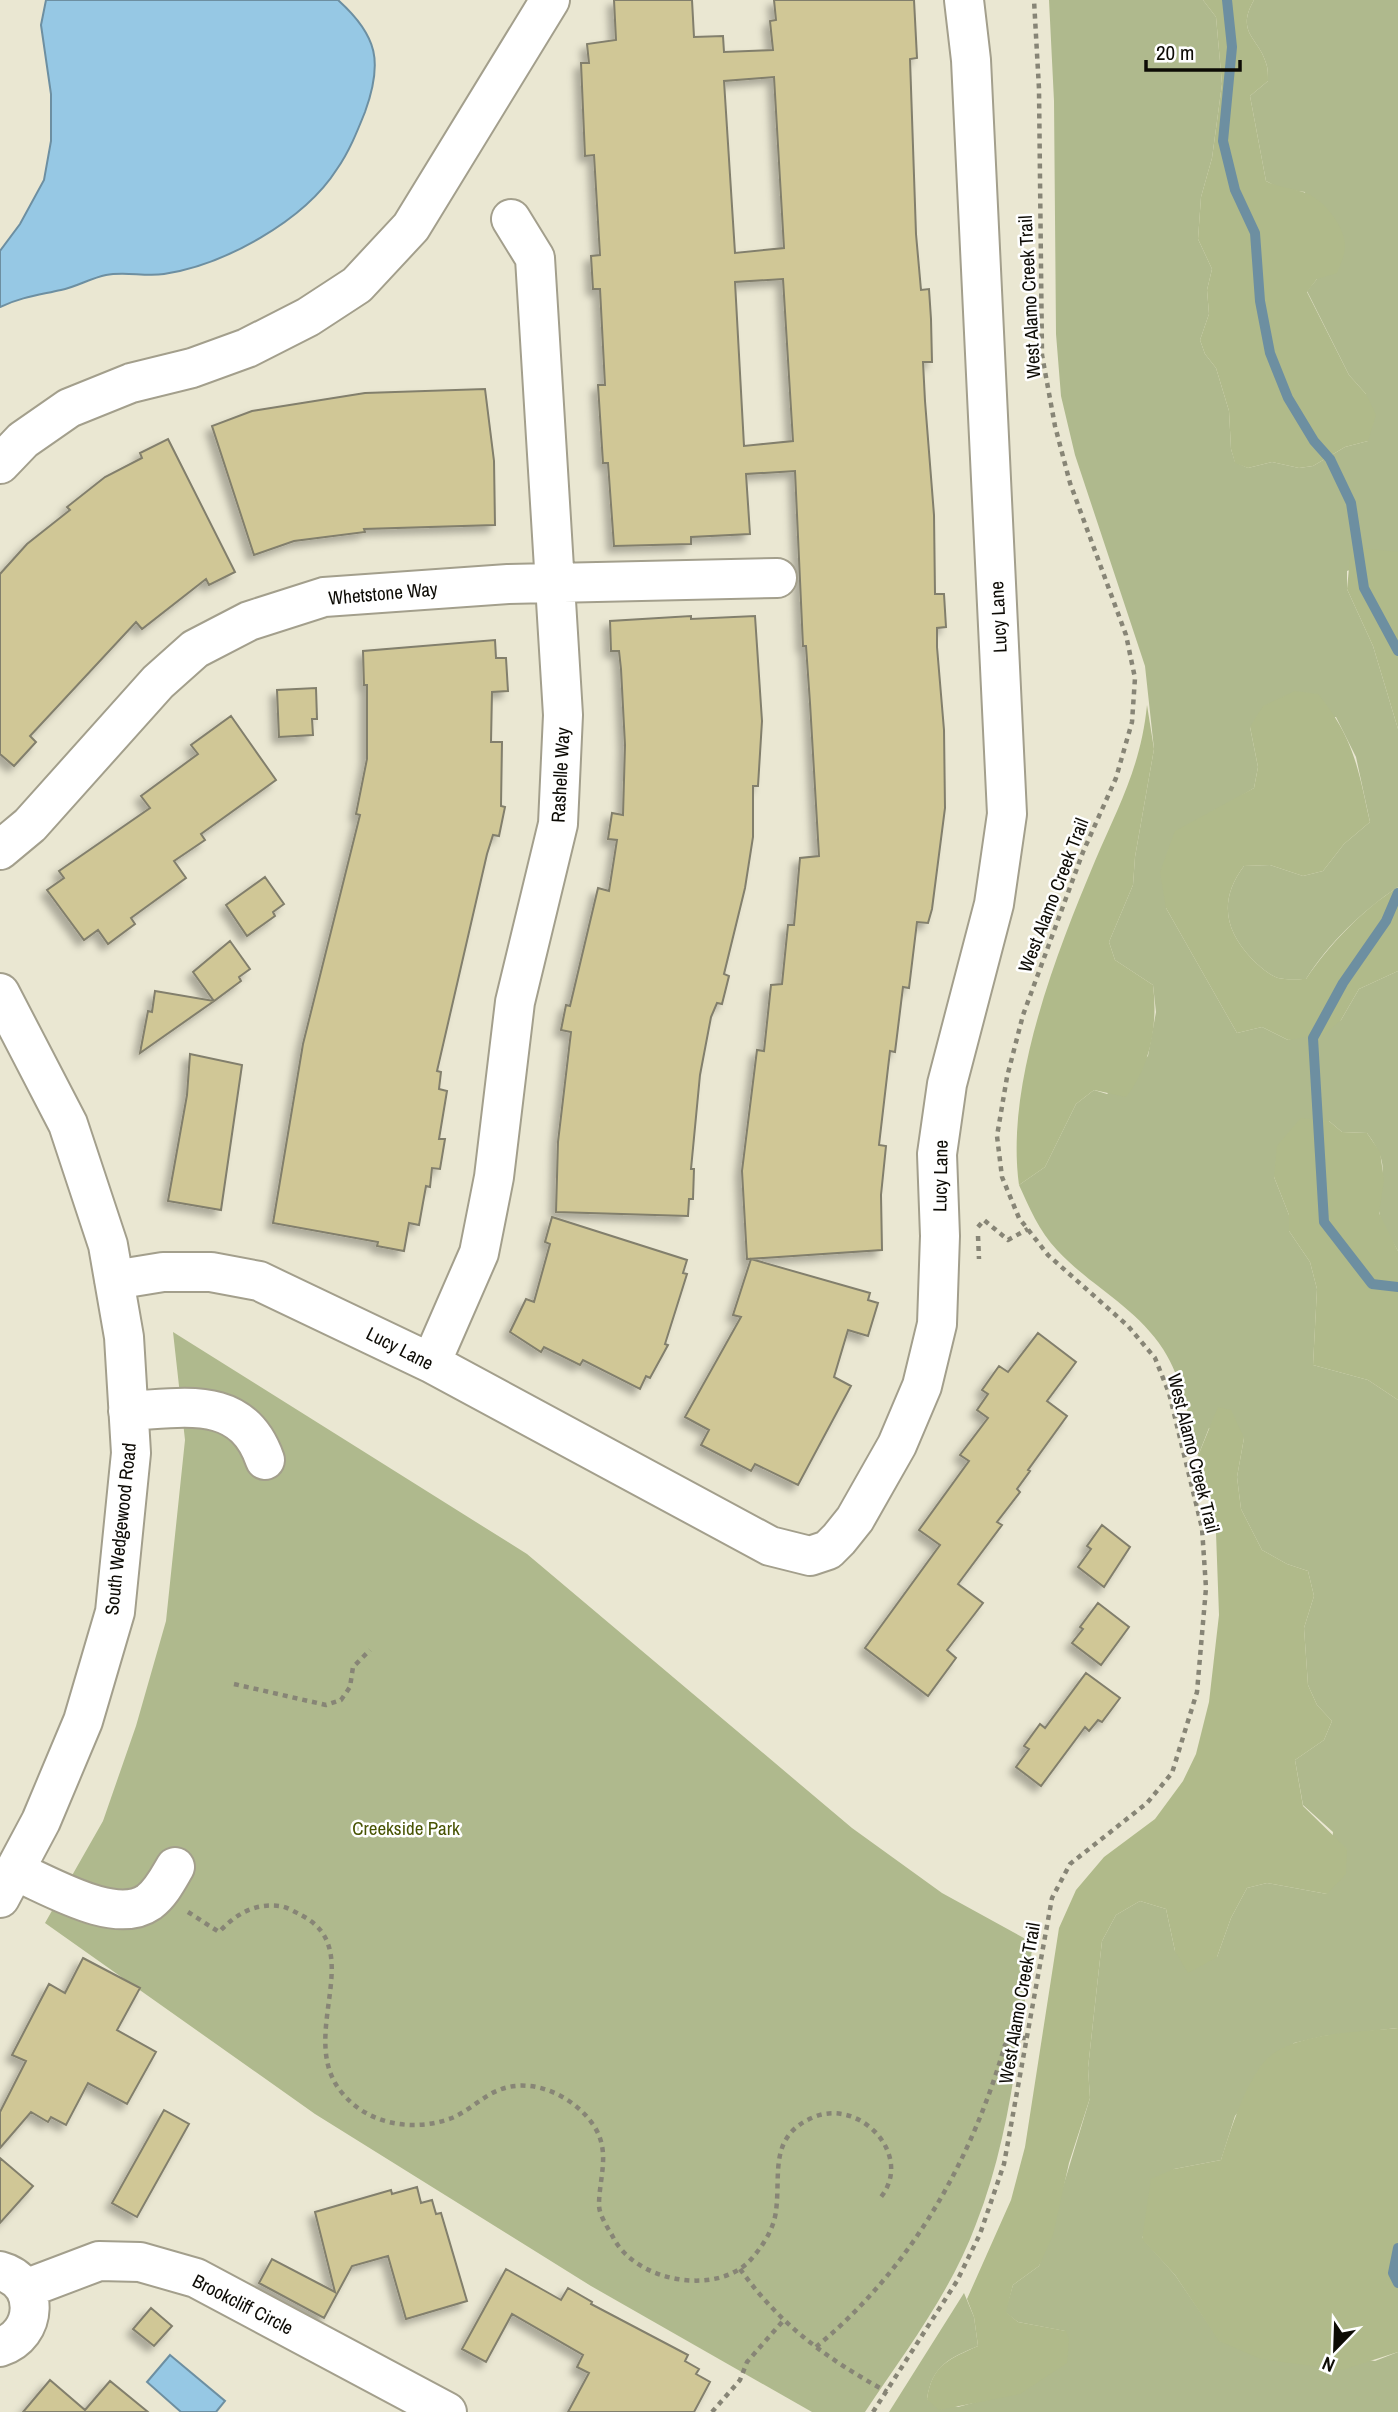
<svg xmlns="http://www.w3.org/2000/svg" width="1398" height="2412" viewBox="0 0 1398 2412" font-family="'Archivo Narrow',sans-serif">
<style>
.green{fill:#afb98d}
.forest{fill:#b0ba8a}
.water{fill:#96c8e4;stroke:#6d8fa1;stroke-width:2}
.lines{fill:none;stroke-linecap:round;stroke-linejoin:round}
.stream{stroke:#6d8fa1;stroke-width:10}
.building{fill:#d0c796;stroke:#827f6c;stroke-width:2;fill-rule:evenodd;filter:url(#shadow)}
.minor-casing{stroke:#a39f8c;stroke-width:42}
.path{stroke:#878576;stroke-width:4.5;stroke-dasharray:5 5;stroke-linecap:butt}
.minor{stroke:#fff;stroke-width:38}
.labels{text-anchor:middle;stroke-width:5;stroke-linejoin:round;paint-order:stroke}
.street-label{font-size:19px;fill:#0d0b05;stroke:#fff}
.park-label{font-size:19px;fill:#485303;stroke:#fff}
</style>
<defs>
<filter id="shadow"><feDropShadow dx="-6" dy="6" stdDeviation="3.5" flood-color="#0004"/></filter>
</defs>
<rect width="100%" height="100%" fill="#eae7d2"/>
<path class="green" d="M1049 0H1203L1216 17 1222 84 1212 158 1201 197 1198 239 1212 269 1207 290 1209 314 1200 340 1205 354 1216 368 1229 411 1231 449 1235 462 1248 468 1272 462 1299 468 1313 466 1345 447 1368 441 1366 394 1349 375 1307 291 1317 279 1305 192 1282 189 1266 181 1250 96 1268 81C1268 75 1268 68 1266 63 1259 38 1235 33 1254 0H1398V552L1347 571V589L1373 646 1398 729V887C1363 910 1328 944 1306 979 1298 979 1286 980 1278 978 1269 975 1258 965 1252 959 1224 930 1219 899 1244 866L1270 865 1303 876 1323 871 1344 844 1370 822 1356 757 1336 717 1250 727 1258 767 1254 788 1231 802 1166 908 1237 1033 1262 1027 1288 1040 1341 1020 1359 989 1398 971V1251C1392 1240 1380 1223 1379 1211 1378 1174 1394 1170 1367 1133L1342 1132 1329 1121 1274 1177 1289 1215V1231L1310 1262 1317 1289 1313 1365 1368 1380 1398 1400V2028L1324 2036 1294 2043 1235 2116 1221 2160 1174 2169 1142 2238 1175 2275 1220 2341 1375 2361 1398 2352V2412H889L964 2293 974 2317 978 2346C950 2358 932 2365 927 2399L958 2407 987 2399 1065 2331 1018 2322 1005 2312 1013 2285 1039 2266 1090 2098 1088 2068 1102 1941 1116 1915 1140 1901 1166 1909 1175 1951 1217 1957 1231 1918 1247 1888 1267 1883 1327 1894 1333 1832 1303 1805 1295 1760 1324 1740 1332 1721 1317 1705 1308 1685 1304 1628 1314 1596 1308 1571 1287 1564 1262 1550 1241 1509 1237 1477 1244 1438 1209 1428 1198 1456C1189 1420 1183 1380 1163 1349 1136 1307 1089 1285 1057 1250 1039 1231 1029 1207 1019 1185L1045 1167 1076 1104 1094 1090 1107 1094 1148 1056 1156 1012 1153 985 1115 960 1109 942 1133 885 1135 857 1154 749 1145 666 1075 455 1061 396 1056 334 1054 101Z
M173 1332 527 1554 852 1828 942 1893 1033 1943C1019 2037 1011 2136 976 2224 951 2292 905 2352 865 2412H812L591 2286 315 2114 45 1923 103 1821 136 1726 166 1621 185 1440Z"/>
<path class="forest" d="M1203 0H1254C1235 33 1259 38 1266 63 1268 68 1268 75 1268 81L1250 96 1266 181C1278 187 1289 188 1303 192 1322 197 1345 226 1345 246 1345 255 1340 265 1337 273L1317 279 1307 292 1349 375 1366 394 1376 415 1368 441 1345 447 1313 466 1299 468 1272 462 1248 468 1235 463 1231 449 1229 411 1216 368 1205 354 1200 340 1209 314 1207 290 1212 269 1198 239 1201 197 1212 158 1222 84 1216 17Z
M1351 547 1398 552V729L1373 646 1347 589Z
M1295 691 1318 694C1354 738 1358 768 1370 822L1344 844 1323 871 1303 876 1270 865 1244 866C1219 899 1224 930 1252 959 1258 965 1269 975 1278 978 1286 980 1298 979 1306 979 1329 945 1362 910 1398 887V971L1359 989 1341 1020 1325 1034 1288 1040 1262 1027 1237 1033 1166 908 1160 872 1175 831 1254 788 1258 767 1250 727 1263 706Z
M1147 705 1154 749 1135 857 1133 885 1109 942 1115 960 1153 985C1158 1024 1151 1065 1126 1097L1094 1090 1076 1104 1045 1167 1019 1185C1005 1084 1056 954 1095 861 1119 805 1141 766 1147 705Z
M1301 1118 1329 1121 1342 1132 1367 1133 1380 1152 1384 1180 1379 1213 1398 1251V1400L1368 1380 1313 1365 1317 1289 1310 1262 1289 1231V1215L1274 1177 1277 1146Z
M1218 1407 1231 1410 1244 1438 1237 1477 1241 1509 1262 1550 1287 1564 1308 1571 1314 1596 1304 1628 1308 1685 1317 1705 1332 1721 1324 1740 1295 1760 1303 1806 1347 1849 1346 1874 1327 1894 1267 1883 1247 1888 1231 1918 1217 1957 1188 1973 1175 1951 1166 1909 1140 1901 1116 1915 1102 1941 1088 2068 1090 2098 1069 2163 1053 2235 1039 2266 1013 2285 1006 2312 1018 2322 1066 2331 1069 2339 1067 2363 1020 2394 939 2410 927 2399C932 2364 950 2359 978 2346L974 2317 967 2299 1011 2200 1025 2147 1059 1928 1076 1890 1104 1857 1155 1819 1183 1781 1196 1754 1209 1702 1219 1615 1216 1533 1198 1456Z
M1398 2028V2352L1342 2370 1261 2359 1219 2341 1175 2275 1142 2239 1151 2179 1174 2169 1221 2160C1230 2131 1245 2085 1264 2062 1290 2032 1361 2032 1398 2028Z"/>
<path class="water" d="M46 0H338C378 36 383 62 365 112 357 132 349 152 337 169 304 221 224 265 164 274 145 277 125 271 106 275 91 278 76 287 61 290 39 295 21 297 0 307V251L20 224 44 180 51 141V94L41 25Z
M170 2355 225 2401 216 2412H181L147 2382Z"/>
<g class="lines">
<path class="stream" d="M1227 0 1232 47 1223 141 1235 190 1255 233 1260 301 1270 353 1288 398 1314 441 1330 459 1351 503 1364 588 1398 651
M1398 893 1386 921 1343 983 1313 1038 1324 1222 1372 1284 1398 1287
M1398 2248 1393 2273 1398 2283"/>
</g>
<path class="building" d="M614 0H692L694 37 723 36 724 52 773 50 770 21 776 20 774 0H914L917 58 910 59 916 234 921 290 929 289 931 319 932 362H923L925 401 934 515 935 594H944L946 627 937 628V647L944 730 945 808 932 909 928 923 917 922 909 988 903 987 895 1052 890 1051 879 1145 886 1146 881 1195 882 1250 747 1259 742 1171 757 1050 764 1051 771 985 782 984 788 925H794L800 858 819 856 810 703 806 646H803L795 471 746 474 750 534 691 537V544L614 546 608 463H603L598 385H605L600 289H593L591 256 600 255 594 155 585 156 581 63H589L587 44 616 40ZM774 77 784 248 735 253 724 81ZM783 279 793 441 744 446 735 282Z
M485 389 494 461 495 525 364 529 365 532 294 541 254 555 212 426 252 411 365 393Z
M168 439 235 572 209 585 206 579 142 629 136 622 30 736 36 742 14 766 0 754V574L27 544 70 510 67 507 105 477 142 458 140 453Z
M691 616V619L755 616 762 721 758 786H753V837L745 888 724 974 729 976 722 1004 717 1003 711 1017 700 1075 691 1169H694L693 1199H689L688 1216 556 1212 558 1142 571 1032 561 1030 566 1005 570 1006 598 888 609 891 617 840 608 839 612 813 623 815 625 745 621 669 619 651H611L610 621Z
M495 640 496 658H506L508 691 492 692 491 742H502L501 806 505 807 499 836 493 835 487 854 437 1071 441 1072 439 1089 447 1091 439 1139H445L440 1169 432 1168 430 1187 426 1186 419 1225 409 1223 404 1251 377 1246 378 1242 273 1223 303 1044 360 815 356 814 367 759V685H364L363 651Z
M316 688 317 719H312L313 735 279 737 277 690Z
M231 716 276 780 201 834 205 840 174 861 186 878 131 918 135 924 108 944 98 930 84 940 47 890 64 878 59 871 150 808 141 796 198 754 191 745Z
M265 877 284 904 273 912 275 916 247 936 226 905Z
M230 941 250 969 239 977 241 981 214 1001 193 972Z
M155 991 214 1001 140 1053 148 1011 152 1012Z
M190 1054 242 1065 221 1210 168 1201 187 1095Z
M552 1217 687 1260 683 1273 687 1274 665 1344 668 1345 650 1378 646 1376 640 1389 583 1360 580 1365 544 1347 541 1352 510 1332 526 1299 534 1302 550 1244 545 1242Z
M751 1259 870 1293 868 1300 878 1303 868 1336 848 1330 834 1377 851 1386 798 1485 755 1464 751 1471 701 1445 709 1430 685 1417 741 1317 733 1315Z
M1038 1333 1076 1362 1047 1401 1067 1416 1028 1470 1030 1471 1017 1489 1020 1492 997 1522 1002 1525 958 1584 983 1603 947 1650 956 1658 928 1696 865 1648 940 1545 919 1530 969 1461 960 1455 988 1418 977 1410 988 1394 982 1390 999 1366 1008 1372Z
M1102 1525 1130 1547 1104 1587 1078 1567 1091 1549 1087 1546Z
M1098 1603 1129 1627 1101 1665 1072 1643 1083 1629 1080 1627Z
M1086 1673 1120 1698 1102 1722 1098 1720 1089 1731 1085 1727 1041 1786 1016 1767 1029 1749 1024 1746 1040 1724 1045 1728Z
M83 1958 140 1988 117 2030 156 2052 127 2104 88 2083 66 2125 51 2117 48 2122 31 2112 0 2148V2112L26 2061 12 2055 49 1984 65 1993Z
M164 2110 189 2124 137 2217 112 2203Z
M0 2158 33 2186 0 2223Z
M417 2187 421 2203 432 2200 436 2214 441 2213 467 2301 406 2319 388 2256 352 2266 324 2318 259 2283 272 2259 335 2292 315 2212 391 2190 392 2194Z
M506 2269 561 2300 568 2288 592 2302 591 2304 688 2355 685 2361 699 2369 696 2374 710 2382 694 2412H568L589 2373 577 2367 583 2355 512 2314 486 2362 462 2349Z
M151 2308 172 2326 154 2346 133 2329Z
M50 2380 85 2410 110 2381 148 2412H23Z"/>
<g class="lines">
<defs>
<path id="minor" d="M0 464 23 440 69 408 131 383 192 368 247 348 308 317 357 285 411 227 550 0
M0 850 30 825 158 682 195 649 249 621 324 597 508 584 777 578
M0 993 68 1124 108 1245 124 1337 131 1453 115 1612 83 1721 41 1821 0 1898
M114 1280 163 1272H211L259 1281 431 1363 770 1546 810 1556 828 1550 839 1539 855 1519 897 1445 922 1386 937 1324 940 1236 937 1154 947 1084 994 904 1007 814 971 60 964 0
M431 1363 479 1253 494 1177 515 1002 558 824 563 715 535 258 511 219
M128 1411C184 1408 242 1394 265 1460
M15 1871C49 1885 115 1926 149 1902 161 1893 168 1879 175 1867
M0 2271C41 2282 38 2335 0 2347
M25 2289 99 2261 140 2262 196 2278 447 2412"/>
</defs>
<use href="#minor" class="minor-casing"/>
<path class="path" d="M978 1227 984 1220 1008 1240 1028 1229
M978 1236 979 1259
M234 1684 326 1705 341 1700 350 1687 353 1667 370 1650
M188 1912 219 1932C236 1914 254 1903 280 1906 287 1907 295 1912 301 1915 370 1950 294 2038 343 2094 368 2124 412 2132 449 2119 467 2113 481 2097 499 2090 533 2076 575 2097 594 2126 611 2152 599 2178 599 2205 599 2215 608 2228 613 2237 635 2282 720 2298 753 2257 764 2244 774 2228 776 2211 781 2173 768 2136 814 2117 860 2098 914 2155 881 2197
M740 2269C781 2326 826 2358 887 2392
M816 2347C911 2269 971 2162 1005 2045L1013 2038H1028
M712 2412 740 2380 747 2362 783 2321
M873 2412 957 2281 980 2234 1004 2164 1052 1898 1070 1864 1147 1803 1172 1773 1197 1692 1206 1588 1202 1528 1169 1393 1155 1358 1128 1326 1048 1255 1019 1218 1002 1177 997 1136 1007 1077 1023 1015 1083 852 1116 778 1132 722 1135 678 1126 635 1070 483 1055 426 1042 355 1039 89 1034 0"/>
<use href="#minor" class="minor"/>
</g>
<g class="labels">
<g class="street-label">
<text transform="translate(1029 297) rotate(-93)" y="7">West Alamo Creek Trail</text>
<text transform="translate(383 593) rotate(-5)" y="7">Whetstone Way</text>
<text transform="translate(998 617) rotate(-93)" y="7">Lucy Lane</text>
<text transform="translate(560 775) rotate(-87)" y="7">Rashelle Way</text>
<text transform="translate(1053 895) rotate(-69)" y="7">West Alamo Creek Trail</text>
<text transform="translate(940 1176) rotate(-89)" y="7">Lucy Lane</text>
<text transform="translate(400 1348) rotate(27)" y="7">Lucy Lane</text>
<text transform="translate(1194 1453) rotate(76)" y="7">West Alamo Creek Trail</text>
<text transform="translate(120 1529) rotate(-84)" y="7">South Wedgewood Road</text>
<text transform="translate(1019 2003) rotate(-80)" y="7">West Alamo Creek Trail</text>
<text transform="translate(243 2304) rotate(27)" y="7">Brookcliff Circle</text>
</g>
<g class="park-label">
<text x="406" y="1835">Creekside Park</text>
</g>
</g>
<g transform="translate(1335 2349) rotate(203)" stroke="#ffffff" stroke-width="5" paint-order="stroke">
<path d="M0-5L12 26L0 18L-12 26Z" fill="#0d0b05"/>
<text y="-10" font-size="19" font-weight="bold" text-anchor="middle" fill="#0d0b05">N</text>
</g>
<path d="M1146 60v10h94v-10" fill="none" stroke="#0d0b05" stroke-width="3.5"/>
<text x="1156" y="60" font-size="21" fill="#0d0b05" stroke="#ffffff" stroke-width="5" paint-order="stroke">20 m</text>
</svg>
